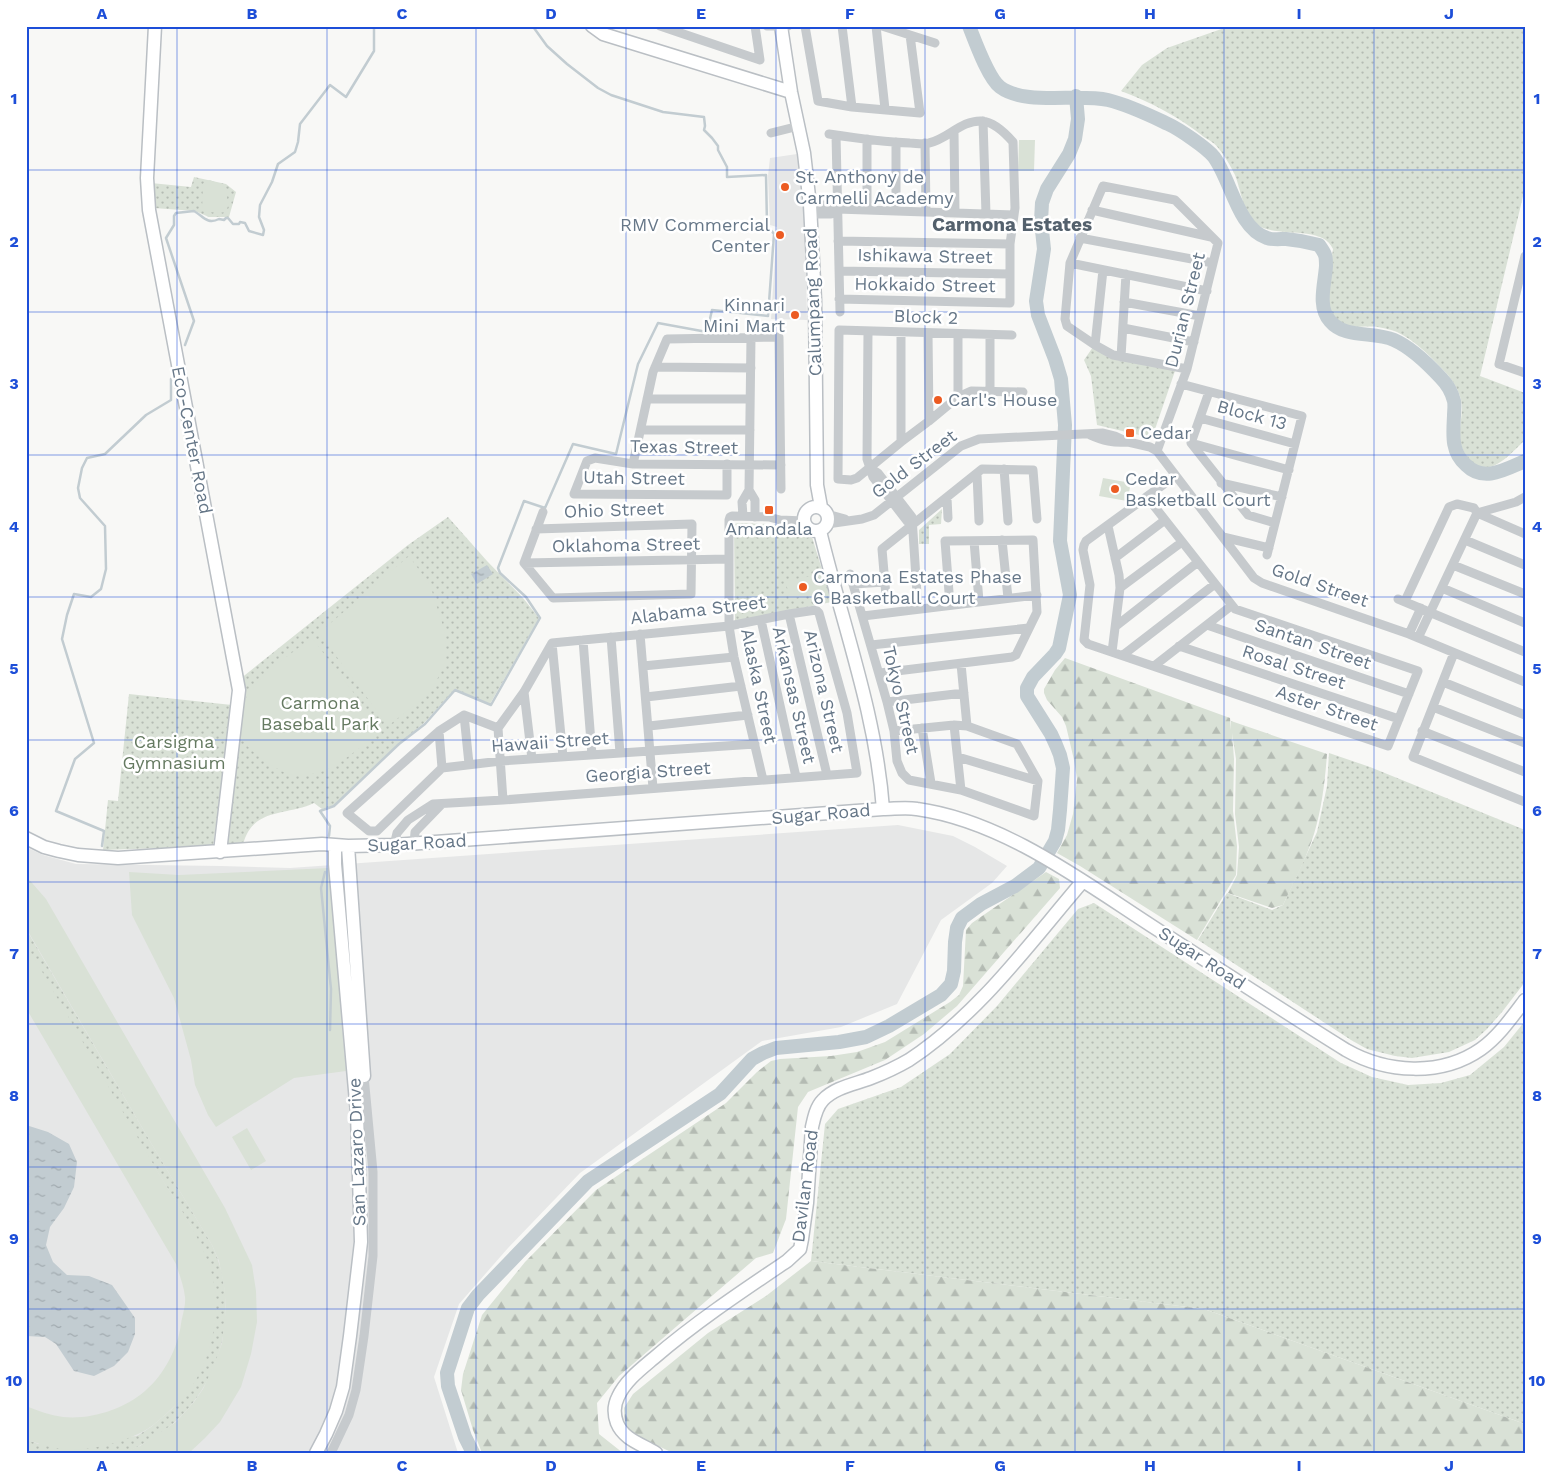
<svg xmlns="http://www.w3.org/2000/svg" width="1551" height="1479" viewBox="0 0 1551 1479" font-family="'Work Sans',sans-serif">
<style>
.built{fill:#e6e7e7}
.grass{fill:url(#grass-dots)}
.forest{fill:url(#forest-firs)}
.garden{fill:#d9e1d6}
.water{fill:url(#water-ripples)}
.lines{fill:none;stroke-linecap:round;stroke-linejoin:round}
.stream{stroke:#c2ccd1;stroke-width:2.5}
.river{stroke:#c2ccd1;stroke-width:14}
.secondary-casing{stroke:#babfc4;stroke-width:15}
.street{stroke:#c6cacd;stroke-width:9}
.secondary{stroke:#fff;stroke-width:12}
.grid{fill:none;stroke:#1d4ed8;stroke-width:1;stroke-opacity:0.55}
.poi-dot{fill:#ec5b22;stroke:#fff;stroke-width:2}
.labels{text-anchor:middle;stroke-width:5;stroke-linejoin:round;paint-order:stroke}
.poi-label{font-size:18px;fill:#678;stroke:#fff;text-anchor:start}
.street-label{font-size:18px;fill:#678;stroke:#fff}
.park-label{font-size:18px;fill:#657a61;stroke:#fff}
.neighbourhood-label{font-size:19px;font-weight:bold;fill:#54616d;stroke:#fff}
.neatline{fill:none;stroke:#1d4ed8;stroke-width:2}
.grid-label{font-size:16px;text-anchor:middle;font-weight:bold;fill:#1d4ed8}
</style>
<defs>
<pattern id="grass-dots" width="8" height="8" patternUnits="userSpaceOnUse" patternTransform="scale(1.25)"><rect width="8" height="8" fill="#d9e1d6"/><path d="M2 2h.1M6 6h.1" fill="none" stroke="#b4bbb3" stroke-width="1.8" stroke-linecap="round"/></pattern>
<pattern id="forest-firs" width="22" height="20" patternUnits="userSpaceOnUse" patternTransform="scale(1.25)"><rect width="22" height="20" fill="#d9e1d6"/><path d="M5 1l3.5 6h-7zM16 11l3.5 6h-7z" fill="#b4bbb3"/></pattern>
<pattern id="water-ripples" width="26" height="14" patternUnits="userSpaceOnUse" patternTransform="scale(1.25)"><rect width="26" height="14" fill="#c2ccd1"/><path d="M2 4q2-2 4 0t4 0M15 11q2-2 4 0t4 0" fill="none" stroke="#a1aaaf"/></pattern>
</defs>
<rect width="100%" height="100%" fill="#f8f8f6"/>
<path class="built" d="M797 154 805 222 807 320 771 319 777 227 770 225 768 176 770 158Z
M898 825 953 836 975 847 1007 866 992 883 941 920 897 1004 841 1027 762 1041 580 1173 508 1248 459 1304 434 1377 458 1453H26V847L43 855 76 864 221 866 290 868Z"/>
<path class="grass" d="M1230 26H1525V188L1480 376 1525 393V434L1524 441C1512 452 1492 477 1474 464 1470 461 1467 456 1464 452 1454 434 1465 417 1461 400 1459 391 1453 380 1446 373 1432 358 1416 341 1397 332 1392 330 1384 328 1378 327 1362 325 1339 332 1330 313 1325 302 1331 263 1333 249 1323 224 1275 239 1256 224 1243 213 1241 190 1235 175 1231 167 1225 156 1219 149 1216 144 1209 140 1204 137 1178 116 1152 103 1121 91L1142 65 1167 48Z
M194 177 226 184 236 192 229 217H209L195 211 154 208 151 183 191 187Z
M1093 347 1175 371 1152 438 1097 425 1091 376 1084 360Z
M942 509 941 524 929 525V544H919V530Z
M448 517 487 561 523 598 539 618 490 704 455 689 424 723 400 743 334 805 322 809 314 803C287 816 252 807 243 845L226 846 240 679 408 545Z
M738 523 796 525 807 536 812 537 832 602 735 621 734 527 735 524Z
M129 694 232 705 213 847H194V845L193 847 103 850 108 800 118 801Z
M1329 753 1370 767 1525 830V982L1502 1012 1487 1029 1475 1040 1449 1052 1412 1058 1395 1056 1367 1049 1351 1040 1198 940 1227 893 1272 910 1283 905 1317 832 1327 786Z
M1094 903 1341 1063 1372 1077 1408 1085 1441 1083 1470 1075 1504 1047 1525 1021V1424L1204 1309 811 1261 825 1124 838 1109 901 1087 950 1054 997 1006 1078 909Z
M26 929 154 1148 212 1245C244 1314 218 1399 153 1438 143 1444 133 1450 122 1453 114 1454 103 1453 95 1453 72 1453 49 1453 26 1453V1439L38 1444 137 1436 151 1427 172 1409 192 1385 204 1362 211 1338 215 1319 192 1228 146 1153 26 946Z"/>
<path class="forest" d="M1065 658 1230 718 1231 730V721L1327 754C1325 781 1322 808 1314 834 1306 859 1294 882 1283 905L1272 908 1228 893 1237 875 1239 847 1235 814 1236 759 1232 733 1234 759 1233 811 1237 846 1236 875 1197 940 1080 866 1057 853 1067 835 1073 814 1077 779 1074 760 1066 726 1062 717 1047 700 1044 693V689L1055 670Z
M1046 872 1059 879 1060 888 957 1006 924 1034 885 1060 808 1092 798 1107 786 1219 773 1253 756 1258 619 1376 597 1403 599 1434 623 1453H482L473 1430 461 1390 463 1374 482 1315 525 1262 596 1190 726 1103 757 1072 771 1061 780 1059 831 1056 857 1052 885 1042 950 1002 959 995 963 986 966 930 972 923Z
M811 1261 1204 1309 1525 1424V1453H673L633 1434 625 1424 624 1408 633 1394 708 1333 766 1296Z"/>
<path class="garden" d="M1019 140H1035L1034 171H1018Z
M210 180C224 186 228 186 227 202L229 203 226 212 218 213 202 211 203 184 206 181Z
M1103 478 1131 483 1127 501 1099 496Z
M409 556 430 585 444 629 446 647V658L442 670 430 693 388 726 319 633Z
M817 575 820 593 789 599 786 581Z
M312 638 382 730C366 742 341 765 323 771 313 774 302 777 292 775 280 773 246 750 241 737 239 731 242 707 245 700 257 675 291 654 312 638Z
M329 868 346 1071 294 1078 216 1127 208 1115 195 1085 191 1060 174 998 132 915 129 872 179 875Z
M26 876 46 899 225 1208 252 1265 256 1291 257 1322 251 1354 241 1387 220 1422 205 1438 189 1453H121L140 1446 176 1422 194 1402 203 1389 215 1363 222 1343 226 1307 224 1286 219 1261 212 1245 154 1148 26 928Z
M26 946C39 964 49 985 61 1004 83 1042 105 1081 127 1119 140 1142 153 1164 167 1187 188 1221 214 1258 216 1300 217 1328 208 1363 192 1386 182 1399 170 1411 158 1421 144 1433 132 1437 114 1443 83 1452 56 1452 26 1439V1406C38 1411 50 1415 63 1417 91 1420 124 1409 145 1391 164 1375 178 1348 181 1324 182 1316 186 1306 185 1297 184 1286 179 1274 176 1264L26 1008Z
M247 1128 266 1161 251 1170 232 1137Z"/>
<path class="water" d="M487 565 493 574 477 584 471 574Z
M26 1125 48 1132 69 1144 77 1162 74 1187 64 1208 50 1227 46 1245 53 1262 67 1275 89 1276 112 1285 135 1318V1334L128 1352 114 1366 94 1376 74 1371 56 1344 45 1337 26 1336Z"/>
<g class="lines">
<path class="stream" d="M185 345 194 321 166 238 174 225V216L176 213 194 211C203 216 207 225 219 219L224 220 226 218H228L233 224H239L240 222 245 223 249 231 263 235 264 230 259 217 260 205 272 182 278 164 295 152 298 142 300 124 330 85 346 97 374 51V26
M329 836 330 826 320 811 334 806 399 744 425 724 455 690 491 705 540 618 526 597 500 573 498 568 524 501 545 508 573 444 616 454 638 364 658 323 707 332 712 310 768 316 774 234 767 225 766 175 727 177V167L718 150V146L712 138 704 130 705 126 704 117 663 112 611 95 598 88 567 64 547 46 534 28V26
M102 846 104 831 56 811 75 759 94 743 62 639 67 615 74 594 91 597 101 589 106 569 105 526 80 498 78 488 82 468 87 458 105 454 146 415 171 400V379
M325 872 321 888 331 989 330 1030"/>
<path class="river" d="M969 26C975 41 988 78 1000 87 1025 106 1077 93 1108 100 1129 105 1149 115 1168 124 1179 129 1207 148 1214 157 1231 180 1238 229 1267 238 1272 240 1280 239 1286 239 1297 240 1308 242 1319 245 1321 248 1324 252 1325 255 1326 258 1326 262 1326 266 1325 283 1317 307 1330 321 1345 339 1373 331 1394 340 1410 347 1429 365 1441 378 1447 384 1452 393 1454 401 1455 406 1454 411 1454 416 1453 435 1451 452 1466 465 1484 483 1506 469 1525 461
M473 1453 465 1437 448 1386 447 1373 468 1308 478 1295 588 1181 720 1094 752 1059 763 1053 776 1048 839 1042 866 1037 889 1026 941 995 951 984 954 971 955 942 957 928 962 918 981 904 1015 886 1039 868 1055 841 1058 830 1060 810 1063 768 1060 755 1056 745 1051 734 1027 696V688L1033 677 1055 654 1059 648 1070 595 1060 541 1065 425 1061 379 1055 359 1038 315 1036 301 1044 249 1041 221 1042 203 1047 189 1069 154 1075 139 1078 119 1076 96"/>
<defs>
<path id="secondary" d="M155 26 147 178 149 210 239 690 220 852
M592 26 603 34 791 92
M781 26 791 92 804 153 810 205 815 300 817 485 821 507
M804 519a12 12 0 1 1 24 0a12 12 0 1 1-24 0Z
M820 531C842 623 876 713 883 809
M26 838 44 847 59 851 78 855 118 858 322 844 348 846 394 845 883 809C894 809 906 807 917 809 1004 821 1085 883 1158 930 1221 970 1283 1011 1346 1050 1386 1073 1441 1077 1481 1049 1499 1036 1512 1017 1525 1000
M348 846 364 1076
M316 1453 326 1434 336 1411 343 1387 350 1336 361 1242 357 1113 335 864V846
M656 1453C642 1444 624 1440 617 1423 614 1415 614 1405 618 1397 625 1381 641 1369 654 1358 696 1322 741 1292 787 1261L800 1249 802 1239 807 1203 812 1127C814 1118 816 1107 823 1100 835 1087 856 1084 871 1078 884 1073 897 1067 909 1060 979 1014 1029 944 1083 881"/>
</defs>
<use href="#secondary" class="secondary-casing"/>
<path class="street" d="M660 26 760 60 755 26
M767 26H788
M805 26 818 101 852 107 920 113 910 35
M842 26 852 107
M876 26 885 109
M882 26 935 43
M983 121 986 214
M954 131 955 212
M771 133 799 126
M829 134C855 138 883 142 910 143 916 143 923 145 929 143 948 139 961 120 982 121 994 122 1006 134 1013 142L1015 208 1010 244V303L839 299
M836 135 840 312
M896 142V210
M925 143 926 211
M810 205H831L837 209 1014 215
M867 210V139
M1092 210 1211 237
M810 214H831L837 209
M1080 238 1213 263
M838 241 1010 244
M1525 256 1499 364 1525 373
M1070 263 1207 291
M839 271 1010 274
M1124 302 1200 316
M1123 328 1194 342
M868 331 867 459 873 477 907 521 912 525
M901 332V442
M928 333 929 421
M1012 335 839 330 838 479 851 480 857 478 901 442 929 421 958 397 971 391 1023 392
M751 337 749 490 755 500V517
M1095 345 1103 270
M1121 357 1126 274
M655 367 751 368
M1181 384 1302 416 1267 555
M990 391V335
M1209 392 1191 443 1248 515 1275 523
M958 397V334
M647 399H750
M1200 418 1295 444
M641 430H750
M1090 435C1103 441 1113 443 1128 442
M1191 443 1289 470
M1157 451 1187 369 1218 243 1175 200 1103 186 1070 263 1065 319 1067 326 1095 345 1113 355 1187 369
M633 464 653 372 667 339 779 337 781 489
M727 464V495L574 494 587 461 595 458 633 464 781 465
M870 468 878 473 912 517 918 609
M1004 469 1008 521
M977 474 979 521
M1221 483 1282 497
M1147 497 1235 609 1418 671 1388 746 1088 644 1084 640 1090 585 1083 550 1084 545 1086 541 1175 476
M947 498 948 518
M1477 513 1516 502 1525 497
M827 514 845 519
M743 516 742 502 749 490
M827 524 862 519 874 515 961 446 979 439 1103 433 1115 436 1128 442 1150 447 1157 451 1254 578 1262 583 1409 634 1525 682
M1108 526 1119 575 1120 588 1112 652
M536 529 692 524 691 594 553 598 524 563 543 512
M1223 537 1269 548
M1002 540 1008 598
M1465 540 1525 565
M974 541 979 601
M1115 558 1165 520
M524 563 729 559
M1453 565 1525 594
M850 574 887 702 894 731 897 761 902 773 909 780 961 790 1034 816 1038 781 1017 744 967 726 954 725 894 731
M853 584 885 582
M1120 588 1182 542
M1442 588 1525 623
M886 596 882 549 982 469 1033 470 1037 519
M1398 599 1525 652
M1405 601 1449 507 1457 504 1474 508 1477 513 1525 534
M789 614 827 775
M863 616 1037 595
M761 620 796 777
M1207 625 1409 694
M1116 626 1198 562
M640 634 653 788
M1409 634 1421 608
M611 637 620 753
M1418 638 1477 513
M583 640 592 755
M552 643 563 757
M871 645 1029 628
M1179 646 1399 719
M1454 653 1413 757 1525 802
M1123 655 1215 584
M961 664 967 726
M643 666 734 657
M1154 666 1231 606
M880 673 1012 657 1016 655 1037 612 1033 540 945 541 950 605
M1443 682 1525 715
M524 692 532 759
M646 697 741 686
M887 702 964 693
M1433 707 1525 743
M464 715 439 731 347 813 369 831H377L442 768 501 761 755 744
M464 715 469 764
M954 725 961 790
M649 726 748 715
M498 728 503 800
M922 728 931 783
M439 731 442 768
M1422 731 1525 772
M958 757 1038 781
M763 780 734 657 729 626V520L730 517 732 516 769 517 780 520 804 521
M414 844 415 832 442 804
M394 845 397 833 408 820 433 804 503 800 857 773 847 713 819 613 816 610 789 614 729 626 552 643 524 692 498 728 464 715
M331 1453 349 1415 356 1390 364 1336 373 1256V1172L364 1076"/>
<use href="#secondary" class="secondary"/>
</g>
<path class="grid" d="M177 26V1453M327 26V1453M476 26V1453M626 26V1453M776 26V1453M925 26V1453M1075 26V1453M1224 26V1453M1374 26V1453M26 170H1525M26 312H1525M26 455H1525M26 597H1525M26 740H1525M26 882H1525M26 1024H1525M26 1167H1525M26 1309H1525"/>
<g class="poi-dot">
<circle cx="785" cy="187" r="5"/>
<circle cx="780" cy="235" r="5"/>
<circle cx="795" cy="315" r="5"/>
<circle cx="938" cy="400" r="5"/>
<rect x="1125" y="428" width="10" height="10" rx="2.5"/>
<circle cx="1115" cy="489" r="5"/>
<rect x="764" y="505" width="10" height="10" rx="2.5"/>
<circle cx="803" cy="587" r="5"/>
</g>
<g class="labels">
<g class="poi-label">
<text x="795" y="183">St. Anthony de<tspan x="795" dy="21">Carmelli Academy</tspan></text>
<text x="770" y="231" text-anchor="end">RMV Commercial<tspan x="770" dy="21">Center</tspan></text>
<text x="785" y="311" text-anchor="end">Kinnari<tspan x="785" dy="21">Mini Mart</tspan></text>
<text x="948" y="406">Carl's House</text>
<text x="1140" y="439">Cedar</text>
<text x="1125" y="485">Cedar<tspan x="1125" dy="21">Basketball Court</tspan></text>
<text x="769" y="535" text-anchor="middle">Amandala</text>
<text x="813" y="583">Carmona Estates Phase<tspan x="813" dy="21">6 Basketball Court</tspan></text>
</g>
<g class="street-label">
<text transform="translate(925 256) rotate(1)" y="6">Ishikawa Street</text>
<text transform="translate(925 285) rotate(1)" y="6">Hokkaido Street</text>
<text transform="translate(813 302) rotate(-92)" y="6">Calumpang Road</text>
<text transform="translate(1185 310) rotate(-76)" y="6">Durian Street</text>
<text transform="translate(926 317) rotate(2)" y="6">Block 2</text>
<text transform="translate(1252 415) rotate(15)" y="6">Block 13</text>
<text transform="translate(192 440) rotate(79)" y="6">Eco-Center Road</text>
<text transform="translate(684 447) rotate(1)" y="6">Texas Street</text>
<text transform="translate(914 464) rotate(-37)" y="6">Gold Street</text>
<text transform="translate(634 478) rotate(1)" y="6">Utah Street</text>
<text transform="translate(614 510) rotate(-2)" y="6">Ohio Street</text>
<text transform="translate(626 545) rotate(-1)" y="6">Oklahoma Street</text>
<text transform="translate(1320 585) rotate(19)" y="6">Gold Street</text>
<text transform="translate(698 610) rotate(-7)" y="6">Alabama Street</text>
<text transform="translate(1313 644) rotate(19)" y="6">Santan Street</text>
<text transform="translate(1294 667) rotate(18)" y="6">Rosal Street</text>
<text transform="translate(759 686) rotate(78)" y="6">Alaska Street</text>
<text transform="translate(824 691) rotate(77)" y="6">Arizona Street</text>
<text transform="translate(794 695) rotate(77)" y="6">Arkansas Street</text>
<text transform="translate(901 700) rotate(77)" y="6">Tokyo Street</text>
<text transform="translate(1327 708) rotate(19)" y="6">Aster Street</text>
<text transform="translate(550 742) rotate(-4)" y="6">Hawaii Street</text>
<text transform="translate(648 772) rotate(-4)" y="6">Georgia Street</text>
<text transform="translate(821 814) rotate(-5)" y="6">Sugar Road</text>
<text transform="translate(417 843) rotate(-3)" y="6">Sugar Road</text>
<text transform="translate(1202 958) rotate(33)" y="6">Sugar Road</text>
<text transform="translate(357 1152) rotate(-92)" y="6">San Lazaro Drive</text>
<text transform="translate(805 1186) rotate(-83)" y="6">Davilan Road</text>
</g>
<g class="park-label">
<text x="320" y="709">Carmona<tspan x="320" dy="21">Baseball Park</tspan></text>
<text x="174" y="748">Carsigma<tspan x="174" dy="21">Gymnasium</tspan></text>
</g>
<g class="neighbourhood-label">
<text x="1012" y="231">Carmona Estates</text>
</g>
</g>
<rect width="1551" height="1479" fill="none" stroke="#ffffff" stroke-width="55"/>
<rect x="28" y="28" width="1496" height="1424" class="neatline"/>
<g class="grid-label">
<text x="102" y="19">A</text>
<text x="252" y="19">B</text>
<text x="402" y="19">C</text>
<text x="551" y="19">D</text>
<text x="701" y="19">E</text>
<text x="850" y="19">F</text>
<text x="1000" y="19">G</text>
<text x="1150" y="19">H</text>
<text x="1299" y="19">I</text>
<text x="1449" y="19">J</text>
<text x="14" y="104">1</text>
<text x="1537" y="104">1</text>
<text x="14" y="247">2</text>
<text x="1537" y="247">2</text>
<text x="14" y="389">3</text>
<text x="1537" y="389">3</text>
<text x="14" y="532">4</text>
<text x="1537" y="532">4</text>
<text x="14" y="674">5</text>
<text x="1537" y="674">5</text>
<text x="14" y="816">6</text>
<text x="1537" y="816">6</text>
<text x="14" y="959">7</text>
<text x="1537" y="959">7</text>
<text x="14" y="1101">8</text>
<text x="1537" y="1101">8</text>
<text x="14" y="1244">9</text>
<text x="1537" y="1244">9</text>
<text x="14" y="1386">10</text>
<text x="1537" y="1386">10</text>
<text x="102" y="1471">A</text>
<text x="252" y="1471">B</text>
<text x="402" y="1471">C</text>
<text x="551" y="1471">D</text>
<text x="701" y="1471">E</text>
<text x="850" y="1471">F</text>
<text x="1000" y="1471">G</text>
<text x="1150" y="1471">H</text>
<text x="1299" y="1471">I</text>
<text x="1449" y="1471">J</text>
</g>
</svg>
